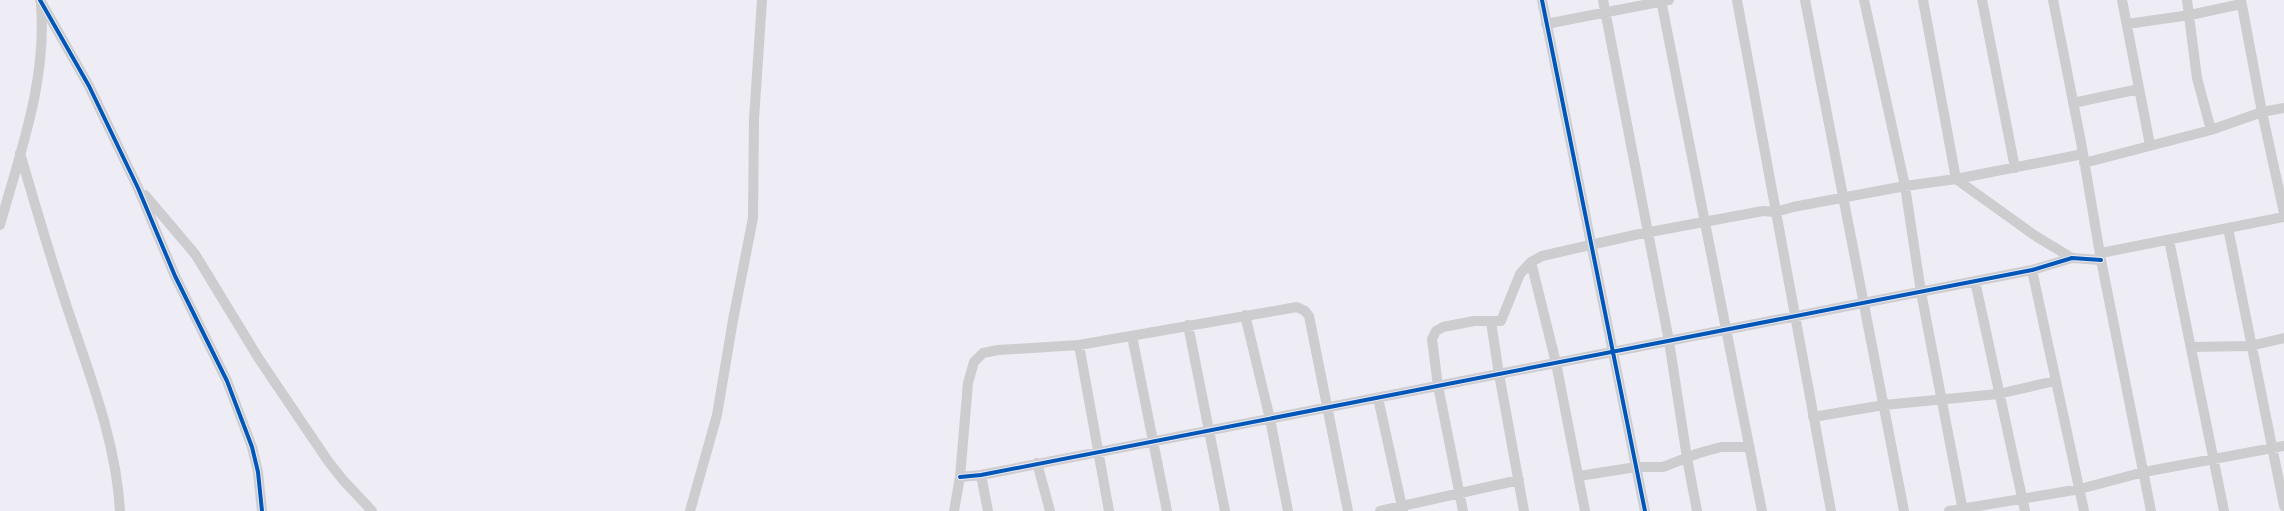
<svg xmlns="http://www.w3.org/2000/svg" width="2284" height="511" viewBox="0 0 2284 511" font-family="'Titillium Web',sans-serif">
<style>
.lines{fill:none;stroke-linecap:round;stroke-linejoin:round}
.minor{stroke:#cdcdcf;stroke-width:10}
.cycleway-casing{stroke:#ebe9f8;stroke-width:6}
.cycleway{stroke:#0057b8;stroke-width:4}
</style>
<rect width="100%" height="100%" fill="#eeecf4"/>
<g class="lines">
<path class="minor" d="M40 0 89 86 138 188 175 276 227 381 252 447 258 472 262 511
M1542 0 1645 511
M1603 0 1669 341 1687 458 1697 511
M1661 0 1762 511
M1737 0 1831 511
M1805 0 1904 511
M1864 0 1905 186 1921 292 1963 511
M1923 0 1956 179 2083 154
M1982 0 2015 168
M2053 0 2081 142 2101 260 2151 511
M2122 0 2150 145
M2187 0 2197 78 2211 130
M2241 0 2262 112 2284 213
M1546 24 1669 0
M2127 24 2190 15 2241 4
M2073 103 2139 89
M20 153C35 205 50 256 67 307 89 374 116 440 120 511
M2084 163 2211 130 2262 112 2284 108
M145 195 195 254 259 359 328 461 343 480 372 511
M0 225C20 153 47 81 41 5
M2228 228 2284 506
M2169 240 2224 511
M2101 253 2284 217
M1531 262 1556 363 1585 511
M2032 270 2084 511
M1975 281 2025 511
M1245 315 1270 419 1288 511
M1491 322 1499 374 1524 511
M1188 325 1225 511
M1132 336 1167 511
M1079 345 1109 511
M2191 347 2250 346 2284 338
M1378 398 1403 511
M1813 417 1884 405 1998 394 2055 381
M1037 463 1050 511
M981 475 988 511
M1579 476 1636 467H1663L1699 453 1721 447H1749
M960 477 981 475 2032 270 2072 258 2101 260
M690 511 717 415 733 320 753 218 754 119 762 0
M954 511 960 477 968 383 974 362 983 353 998 350 1079 345 1297 307 1305 311 1309 316 1348 511
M1380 511 1519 480
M1463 511 1438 386 1432 339 1436 331 1443 327 1474 321H1501L1520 274 1531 262 1542 256 1639 234 1763 211 1776 212 1793 207 1905 186 1956 179 2034 235 2072 258
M1949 511 2080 489 2144 472 2284 446"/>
<defs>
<path id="cycleway" d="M40 0 89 86 138 188 175 276 227 381 252 447 258 472 262 511
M1542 0 1645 511
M960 477 981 475 2032 270 2072 258 2101 260"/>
</defs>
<use href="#cycleway" class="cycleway-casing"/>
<use href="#cycleway" class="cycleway"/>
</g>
</svg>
